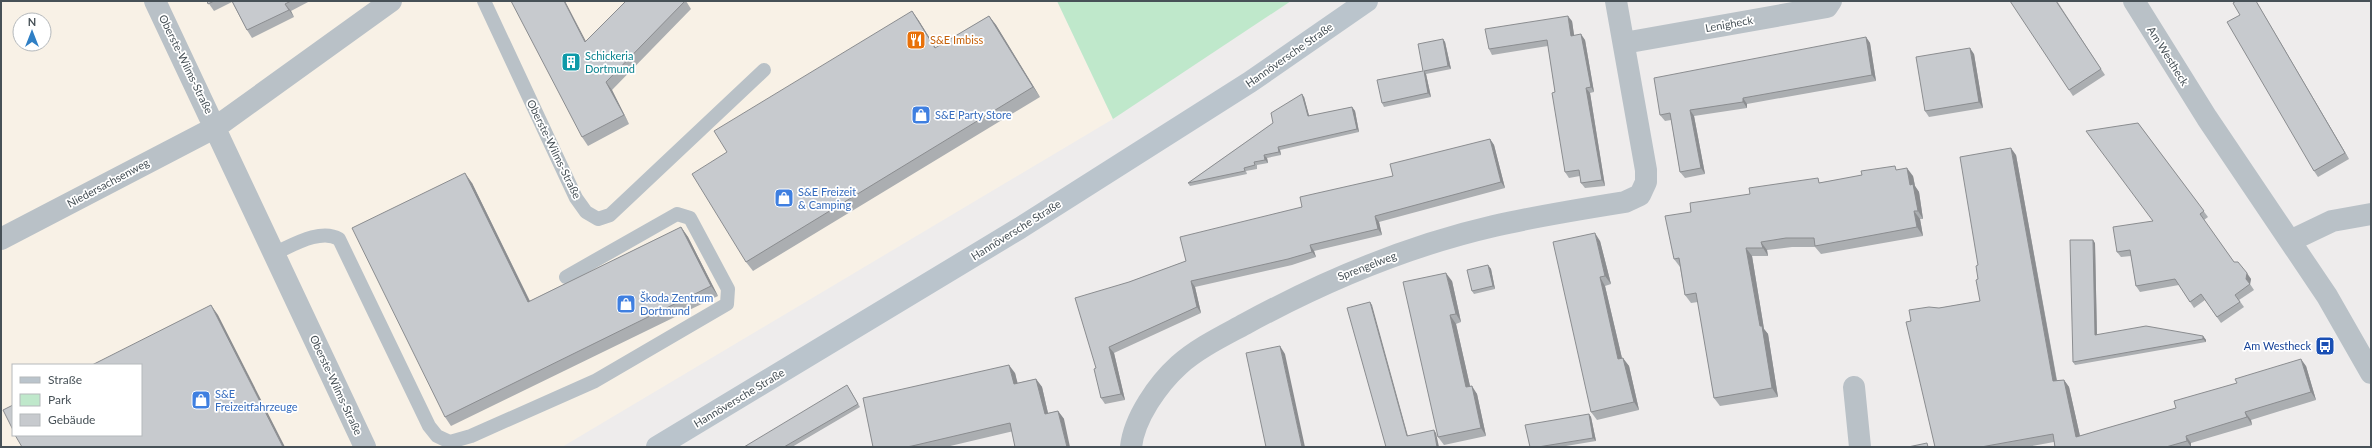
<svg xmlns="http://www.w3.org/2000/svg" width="2372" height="448" viewBox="0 0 2372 448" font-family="Lato,sans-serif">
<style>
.commercial{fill:#f8f1e6;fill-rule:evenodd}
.green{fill:#bfe8cb}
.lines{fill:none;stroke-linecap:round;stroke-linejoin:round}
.lane{stroke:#b9c1c7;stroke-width:14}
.street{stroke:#b9c1c7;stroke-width:22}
.secondary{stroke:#bac4cc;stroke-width:22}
.wall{fill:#abaeb1}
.shaded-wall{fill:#8b8d90}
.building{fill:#c7cace;stroke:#8b8d90}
.labels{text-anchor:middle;stroke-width:3.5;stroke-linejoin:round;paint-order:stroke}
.street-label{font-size:11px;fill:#475157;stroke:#fff}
.food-label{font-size:11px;fill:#c56008;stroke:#fff;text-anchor:start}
.culture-label{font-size:11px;fill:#0d838f;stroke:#fff;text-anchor:start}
.shop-label{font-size:11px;fill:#366cbe;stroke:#fff;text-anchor:start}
.transit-label{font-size:11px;fill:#164399;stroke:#fff;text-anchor:end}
</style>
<rect width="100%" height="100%" fill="#eeecec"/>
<path class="commercial" d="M1 1H1057L1113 119 562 447H1ZM20 20H44V44H20ZM13 365H141V435H13Z"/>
<path class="green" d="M1057 1H1291L1113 119Z"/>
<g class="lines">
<path class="lane" d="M484 1 576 198 586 212 598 219 610 215 764 70
M275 253C293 245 321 228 339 239L429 426 437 436 450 442 471 436 595 381 727 304 728 289 690 218 677 214 566 277"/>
<path class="street" d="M155 1 365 447
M2134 1 2207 118 2327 296 2371 373
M1624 43 1827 7 1831 1
M1 239 216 127 391 1
M2290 241 2332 221 2371 214
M1854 387 1860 447
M1131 447C1134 418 1158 384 1179 365 1198 348 1223 336 1245 324 1324 281 1407 246 1494 226 1537 216 1581 209 1625 202L1640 195 1646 182V170L1616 1"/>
<path class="secondary" d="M657 447 1020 228 1250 82 1367 1"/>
</g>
<path class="wall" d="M207 1H310L291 11 294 17 252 38 247 30 232 2 214 11Z
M626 1H686L691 9 612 90 629 124 588 146 582 137 586 41Z
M1638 1H1646L1639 2Z
M2057 1 2105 75 2073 96 2069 90Z
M2256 1 2349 159 2318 177 2314 171 2240 15Z
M912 11 919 21 936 48 989 16 996 25 1040 97 753 271 746 262 727 152Z
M1572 21 1574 36 1585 40 1594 92 1590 93 1605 186 1585 188 1581 183 1580 176 1569 178 1565 172 1555 92 1548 46 1492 55 1489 49Z
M1866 37 1870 43 1876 81 1747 104V108L1694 116 1705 174 1685 178 1680 172 1671 120 1665 121 1660 115Z
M1443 39 1445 42 1451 69 1426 74 1431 97 1384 107 1382 103 1423 71Z
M1974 54 1983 108 1929 117 1925 111Z
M1304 97 1309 116 1352 107 1355 111 1359 132 1280 150 1281 155 1267 158 1268 163 1257 165V169L1246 171 1247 174 1190 186 1188 183 1273 123Z
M2138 123 2208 217 2204 220 2234 262 2251 279 2250 284 2254 290 2239 300 2244 307 2221 323 2205 300 2194 308 2179 285 2140 292 2136 286 2131 256 2121 257 2117 252 2153 221Z
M1490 139 1494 145 1505 188 1379 222 1382 235 1314 251 1316 257 1292 265 1195 287 1201 313 1114 353 1125 400 1105 404 1101 398 1096 368 1129 282 1186 261 1302 207 1393 176Z
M2016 155 2057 380H2064L2069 387 2080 436 2176 408 2306 366 2316 400 2251 420 2252 425 2191 443V447H2055L2054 442 2027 447H1935L1911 321 1939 308 1980 301 1978 279V265Z
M1898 170 1913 176 1915 186 1919 192 1923 219H1920L1923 236 1821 254 1815 247H1792L1767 250 1768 256H1752L1764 329 1768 334 1778 397 1720 406 1714 398 1698 302 1691 303 1685 295 1680 267 1674 259 1691 212 1750 194Z
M472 183 530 301 681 227 688 237 718 296 451 426 445 417Z
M1600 241 1611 284 1605 286 1622 358 1629 366 1639 410 1597 420 1591 412Z
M2095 243 2097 335 2203 336 2206 340V342L2075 365 2073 362Z
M1488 265 1491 269 1495 289 1474 294 1472 291Z
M1452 281 1461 322 1456 324 1470 386 1477 394 1486 436 1444 445 1438 437Z
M1015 373 1017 383 1036 379 1042 387 1048 413 1058 411 1064 419 946 447H873Z
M849 388 860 407 792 447H744Z
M1589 414 1591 417 1596 441 1560 447H1530Z"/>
<path class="shaded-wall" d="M564 1H565L591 51 585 42Z
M2256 1 2349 159 2345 153Z
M285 4 291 11 294 17 289 10Z
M912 11 919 21 942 58 935 48Z
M989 16 996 25 1040 97 1033 87Z
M1568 16 1572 21 1575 41 1571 36Z
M1581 34 1585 40 1594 92 1591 87Z
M1866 37 1870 43 1876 81 1872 75Z
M1443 39 1445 42 1451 69 1448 66Z
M1970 48 1974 54 1983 108 1979 102Z
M1424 71 1426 74 1431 97 1428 93Z
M606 82 612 90 629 124 624 115Z
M1586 88 1590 93 1605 186 1602 180Z
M1302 94 1304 97 1310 119 1308 116Z
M1743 98 1747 104V108L1743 102Z
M1352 107 1355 111 1359 132 1357 129Z
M1690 110 1694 116 1705 174 1701 168Z
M1490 139 1494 145 1505 188 1501 182Z
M1278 147 1280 150 1281 155 1279 152Z
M2011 148 2016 155 2058 388 2053 381Z
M1264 155 1267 158 1268 163 1265 160Z
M1907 168 1913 176 1915 186 1919 192 1923 219 1918 211 1910 185Z
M465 173 472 183 535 312 528 302Z
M1914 211 1920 219 1923 236 1917 227Z
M1375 216 1379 222 1382 235 1378 229Z
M681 227 688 237 718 296 711 286Z
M1595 233 1600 241 1611 284 1605 276Z
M2093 240 2095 243 2097 338 2095 335Z
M1761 242 1767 250 1768 256 1763 248Z
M1310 245 1314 251 1316 257 1312 252Z
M1746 248 1752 256 1764 329 1768 334 1778 397 1772 388 1760 326Z
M1488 265 1491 269 1495 289 1493 286Z
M1446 273 1452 281 1461 322 1456 314Z
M2247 273 2251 279 2250 284 2246 279Z
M1600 277 1605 286 1624 367 1618 359Z
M1191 281 1195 287 1201 313 1197 307Z
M1370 302 1372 305 1409 440 1407 436Z
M211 305 218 315 285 447H283Z
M1450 315 1456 324 1472 395 1466 387Z
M2203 336 2206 340V342L2203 339Z
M1280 346 1285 354 1305 447H1302Z
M1109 347 1114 353 1125 400 1121 394Z
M1623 358 1629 366 1639 410 1634 402Z
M2301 359 2306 366 2316 400 2311 392Z
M1009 365 1015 373 1020 392 1014 384Z
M1036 379 1042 387 1050 422 1045 414Z
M2064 380 2069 387 2082 445 2076 437Z
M1472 386 1477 394 1486 436 1481 428Z
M1058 411 1064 419 1070 447H1067Z
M2245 412 2251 420 2252 425 2247 417Z
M1589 414 1591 417 1596 441 1593 438Z
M1434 430 1436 433 1439 447H1437Z
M2186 436 2191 443V447L2187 441Z"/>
<path class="building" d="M207 1H214L208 4Z
M232 1H291L285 4 289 10 247 30Z
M511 1H564L585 42 626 1H685L606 82 624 115 582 137Z
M2010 1H2056L2101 69 2069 90Z
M2236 1H2256L2345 153 2314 171 2227 22 2240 15 2233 3Z
M912 11 935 48 989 16 1033 87 746 262 692 174 727 152 714 131Z
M1568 16 1571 36 1581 34 1591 87 1586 88 1602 180 1581 183 1579 170 1565 172 1552 93 1555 92 1547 40 1489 49 1485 29Z
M1866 37 1872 75 1743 98V102L1690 110 1701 168 1680 172 1670 113 1660 115 1654 78Z
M1443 39 1448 66 1424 71 1428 93 1382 103 1377 80 1423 71 1418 44Z
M1970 48 1979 102 1925 111 1916 57Z
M1302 94 1308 116 1352 107 1357 129 1278 147 1279 152 1264 155 1265 160 1254 162 1255 165 1244 168 1245 171 1188 183 1273 123 1271 113Z
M2138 123 2204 211 2200 214 2234 262H2238L2247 273 2246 279 2250 284 2235 295 2240 302 2217 317 2201 294 2190 302 2175 279 2136 286 2130 250 2117 252 2113 227 2153 221 2086 131Z
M1490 139 1501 182 1375 216 1378 229 1310 245 1312 252 1288 259 1191 281 1197 307 1109 347 1121 394 1101 398 1094 369 1096 368 1075 298 1129 282 1186 261 1180 237 1302 207 1300 197 1393 176 1390 164Z
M2011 148 2053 381 2064 380 2076 437 2176 408 2174 401 2237 383 2235 379 2301 359 2311 392 2245 412 2247 417 2186 436 2187 441 2166 447H2055L2053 434 1981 447H1935L1906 322 1911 321 1909 310 1929 307 1939 308 1980 301 1976 280 1978 279 1976 266 1978 265 1960 157Z
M1895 166 1896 170 1907 168 1910 185 1913 184 1918 211H1914L1917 227 1815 246 1814 238H1786L1761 242 1763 248H1746L1760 326H1762L1772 388 1714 398 1696 293 1685 295 1679 258 1674 259 1665 216 1691 212 1690 203 1750 194 1749 188 1818 178 1819 183 1862 175 1861 171Z
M465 173 528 302 681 227 711 286 445 417 352 228Z
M1595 233 1605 276 1600 277 1618 359 1623 358 1634 402 1591 412 1553 242Z
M2070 240H2093L2095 335 2146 326 2203 336V339L2073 362Z
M1488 265 1493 286 1472 291 1467 270Z
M1446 273 1456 314 1450 315 1466 387 1472 386 1481 428 1438 437 1403 282Z
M1370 302 1407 436 1434 430 1437 447H1386L1347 308Z
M211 305 283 447H22L15 435H141V365H92Z
M1280 346 1302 447H1266L1246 353Z
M1009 365 1014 384 1036 379 1045 414 1058 411 1067 447H1015L1010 423 912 446 906 447H873L863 398Z
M847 385 858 404 784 447H744Z
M13 405V430L3 410Z
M1589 414 1593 438 1538 447H1530L1525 425Z
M1927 443 1928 447H1908Z"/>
<defs>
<symbol id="restaurant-square" viewBox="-11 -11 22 22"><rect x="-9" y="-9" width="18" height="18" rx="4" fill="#e8710a" stroke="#fff"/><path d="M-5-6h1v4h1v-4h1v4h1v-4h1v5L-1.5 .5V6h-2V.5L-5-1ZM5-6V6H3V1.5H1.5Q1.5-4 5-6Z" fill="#fff"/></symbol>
<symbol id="building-square" viewBox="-11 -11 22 22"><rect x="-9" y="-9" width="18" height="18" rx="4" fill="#0f9aa8" stroke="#fff"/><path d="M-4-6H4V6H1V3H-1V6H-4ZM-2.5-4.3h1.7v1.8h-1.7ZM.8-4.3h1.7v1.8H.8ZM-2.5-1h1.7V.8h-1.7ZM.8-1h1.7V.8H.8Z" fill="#fff"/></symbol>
<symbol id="shop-square" viewBox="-11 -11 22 22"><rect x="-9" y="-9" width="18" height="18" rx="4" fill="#3f7fe0" stroke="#fff"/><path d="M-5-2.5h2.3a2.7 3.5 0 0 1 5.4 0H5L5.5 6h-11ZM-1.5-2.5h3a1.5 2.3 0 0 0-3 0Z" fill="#fff"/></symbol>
<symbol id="bus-square" viewBox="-11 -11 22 22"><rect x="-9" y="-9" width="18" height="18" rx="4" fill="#1a4fb4" stroke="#fff"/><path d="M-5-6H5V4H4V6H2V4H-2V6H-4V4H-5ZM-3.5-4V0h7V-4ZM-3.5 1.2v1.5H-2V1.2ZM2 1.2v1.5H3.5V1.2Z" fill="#fff"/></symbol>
</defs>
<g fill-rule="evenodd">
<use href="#restaurant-square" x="905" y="29" width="22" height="22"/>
<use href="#building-square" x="560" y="51" width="22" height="22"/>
<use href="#shop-square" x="910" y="104" width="22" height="22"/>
<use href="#shop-square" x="773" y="187" width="22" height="22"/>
<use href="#shop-square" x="615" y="293" width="22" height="22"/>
<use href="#bus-square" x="2314" y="335" width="22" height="22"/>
<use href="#shop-square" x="190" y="389" width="22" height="22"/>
</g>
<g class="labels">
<g class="street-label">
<text transform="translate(1729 24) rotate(-10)" y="4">Lenigheck</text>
<text transform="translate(1289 55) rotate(-35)" y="4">Hannöversche Straße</text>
<text transform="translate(2168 56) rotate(58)" y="4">Am Westheck</text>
<text transform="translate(186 64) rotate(64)" y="4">Oberste-Wilms-Straße</text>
<text transform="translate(554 149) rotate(64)" y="4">Oberste-Wilms-Straße</text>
<text transform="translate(108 183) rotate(-28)" y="4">Niedersachsenweg</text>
<text transform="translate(1016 230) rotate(-32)" y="4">Hannöversche Straße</text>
<text transform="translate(1367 266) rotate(-21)" y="4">Sprengelweg</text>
<text transform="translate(336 385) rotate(65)" y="4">Oberste-Wilms-Straße</text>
<text transform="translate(739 398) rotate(-31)" y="4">Hannöversche Straße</text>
</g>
<g class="food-label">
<text x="930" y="44">S&amp;E Imbiss</text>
</g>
<g class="culture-label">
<text x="585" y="60">Schickeria<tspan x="585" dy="13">Dortmund</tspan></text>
</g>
<g class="shop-label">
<text x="935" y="119">S&amp;E Party Store</text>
<text x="798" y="196">S&amp;E Freizeit<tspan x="798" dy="13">&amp; Camping</tspan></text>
<text x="640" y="302">Škoda Zentrum<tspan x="640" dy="13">Dortmund</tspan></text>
<text x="215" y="398">S&amp;E<tspan x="215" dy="13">Freizeitfahrzeuge</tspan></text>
</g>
<g class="transit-label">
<text x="2311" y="350">Am Westheck</text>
</g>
</g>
<rect width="2372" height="448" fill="none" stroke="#475157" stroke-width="4"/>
<rect x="12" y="364" width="130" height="72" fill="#ffffff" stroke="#b5b9bc"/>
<rect x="20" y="377" width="20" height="6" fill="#bac4cc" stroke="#b5b9bc"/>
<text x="48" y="384" font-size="12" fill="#475157">Straße</text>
<rect x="20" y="394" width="20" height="12" fill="#bfe8cb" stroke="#b5b9bc"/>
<text x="48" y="404" font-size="12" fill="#475157">Park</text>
<rect x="20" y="414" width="20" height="12" fill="#c7cace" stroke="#b5b9bc"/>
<text x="48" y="424" font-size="12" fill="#475157">Gebäude</text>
<g transform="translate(32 32)"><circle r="19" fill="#ffffff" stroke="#b5b9bc"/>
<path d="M0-3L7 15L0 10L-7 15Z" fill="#2f7fc5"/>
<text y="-6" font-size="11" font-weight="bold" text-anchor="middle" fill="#475157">N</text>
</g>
</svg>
